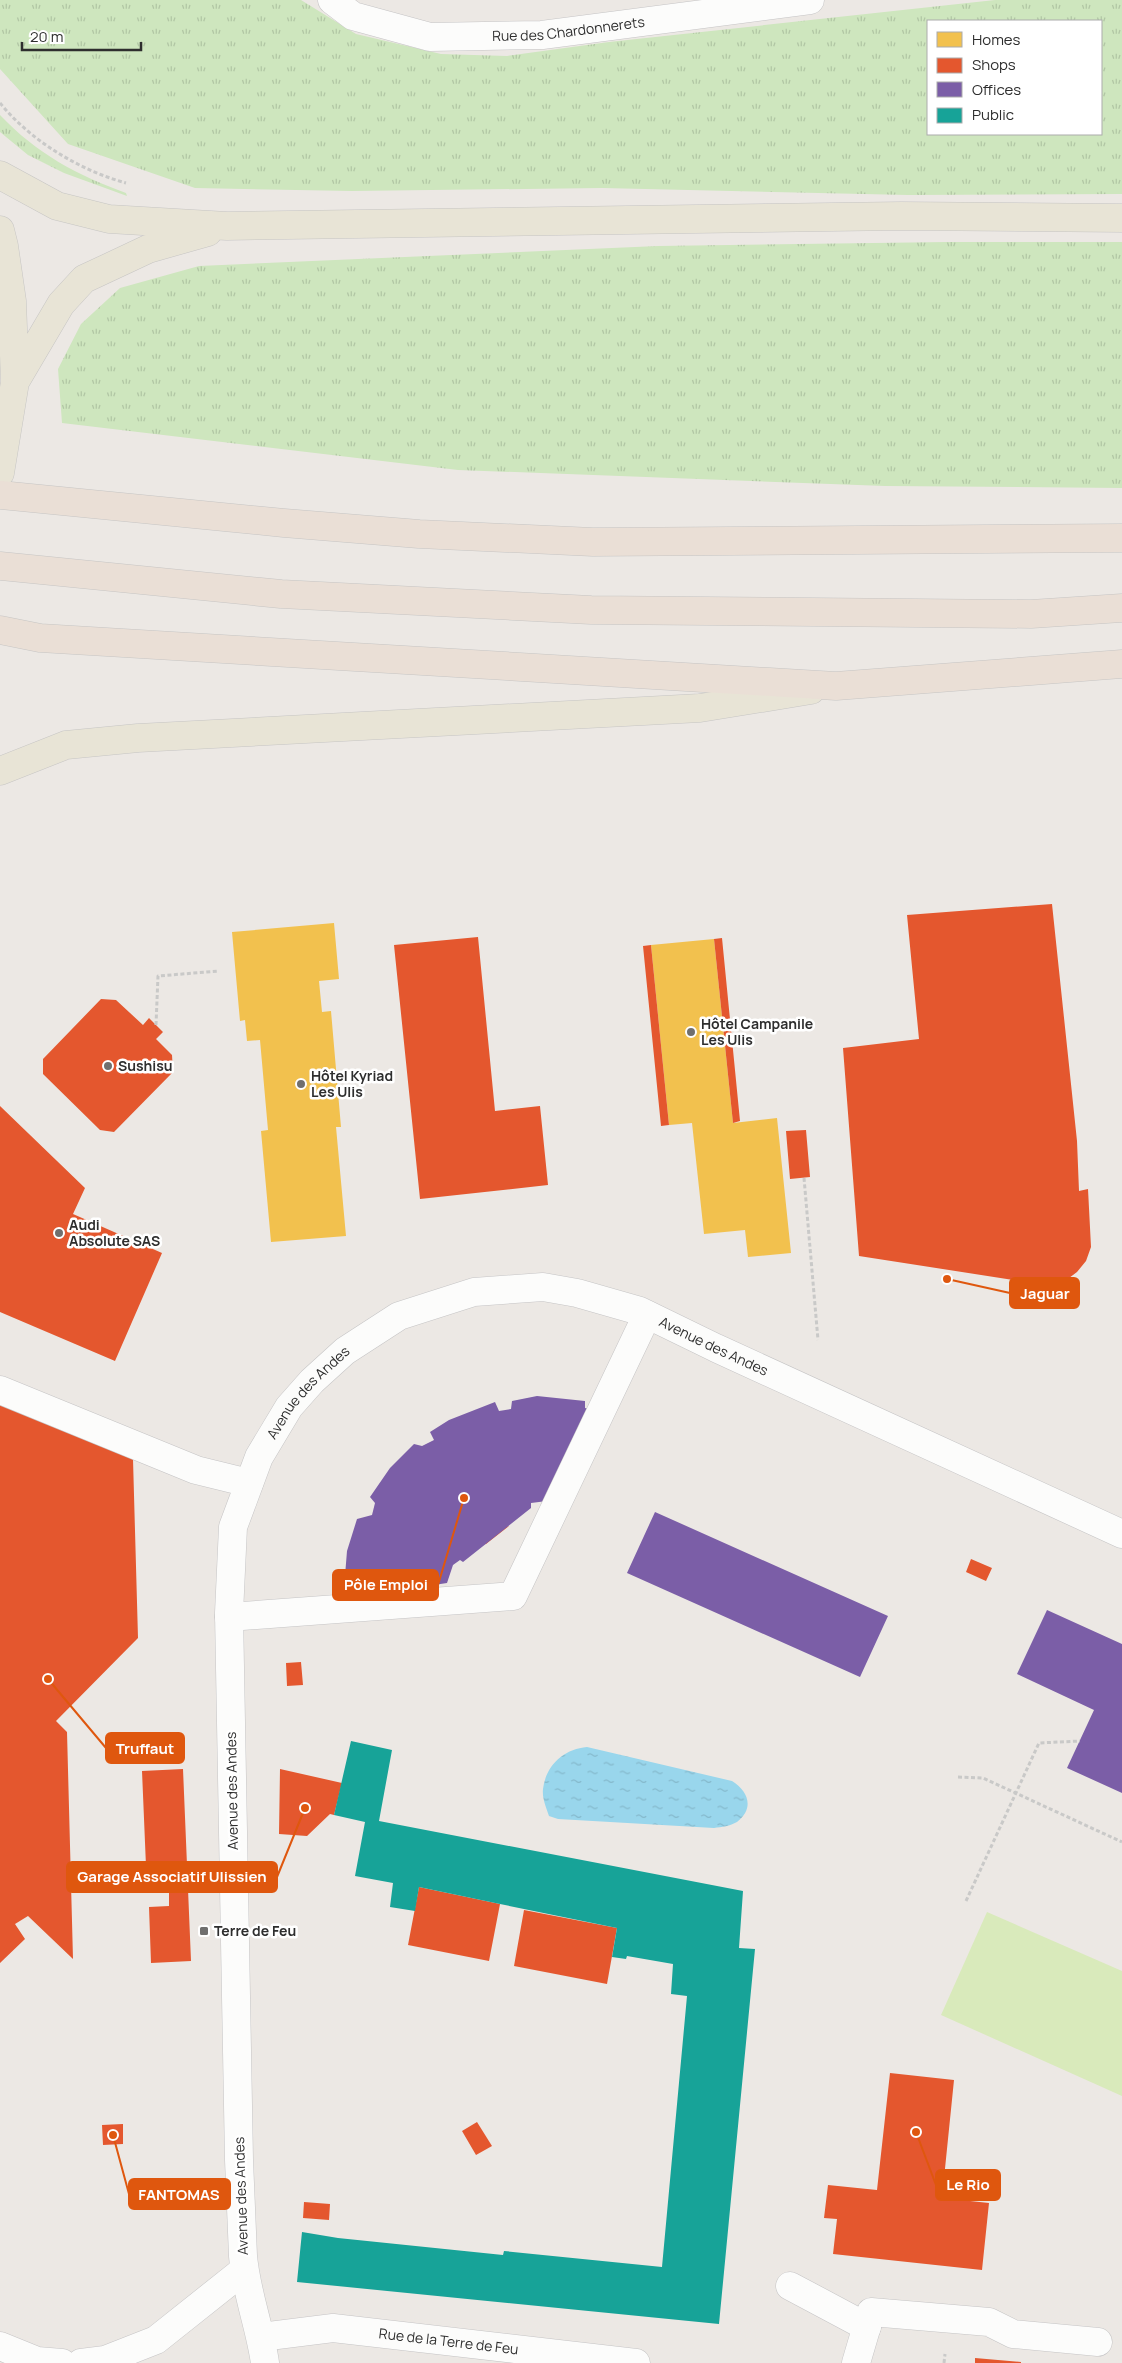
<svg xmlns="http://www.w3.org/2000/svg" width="1122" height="2363" viewBox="0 0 1122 2363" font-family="Manrope,sans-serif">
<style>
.grass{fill:url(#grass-tufts);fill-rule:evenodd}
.pitch{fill:#d9eabb}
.water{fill:url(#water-ripples)}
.homes{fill:#f2c14e}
.shops{fill:#e4572e}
.offices{fill:#7b5ea7}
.public{fill:#17a398}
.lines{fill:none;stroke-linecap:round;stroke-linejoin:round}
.minor-casing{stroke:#c5c4c5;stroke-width:29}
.major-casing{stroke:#c6c5c4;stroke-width:29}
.highway-casing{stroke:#c6c5c4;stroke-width:29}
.path{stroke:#c9c9c8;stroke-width:3;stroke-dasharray:4 2.5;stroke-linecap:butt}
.minor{stroke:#fcfcfb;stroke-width:28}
.major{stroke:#e8e4d6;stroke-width:28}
.highway{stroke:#eadfd6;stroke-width:28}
.poi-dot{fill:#706f6e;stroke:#fff;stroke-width:2}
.labels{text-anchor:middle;stroke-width:5;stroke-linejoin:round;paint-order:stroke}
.street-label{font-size:14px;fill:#2e2e2e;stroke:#fff}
.poi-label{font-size:14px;font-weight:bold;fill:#2e2e2e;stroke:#fff;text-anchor:start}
.leader{fill:none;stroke:#df570e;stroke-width:2}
.callout-dot{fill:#df570e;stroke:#fff;stroke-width:2}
.callout{fill:#df570e;stroke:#df570e;stroke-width:2}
.callout-label{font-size:15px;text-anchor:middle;font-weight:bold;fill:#fff}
</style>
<defs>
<pattern id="grass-tufts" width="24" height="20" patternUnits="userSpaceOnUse" patternTransform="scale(1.25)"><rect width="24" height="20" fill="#cee6be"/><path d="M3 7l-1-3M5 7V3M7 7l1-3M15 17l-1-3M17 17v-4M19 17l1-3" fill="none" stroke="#b1c6a4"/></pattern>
<pattern id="water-ripples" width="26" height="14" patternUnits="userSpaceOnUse" patternTransform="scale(1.25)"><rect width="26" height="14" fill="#99d6ec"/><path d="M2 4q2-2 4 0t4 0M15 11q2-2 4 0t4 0" fill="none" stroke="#84b8cb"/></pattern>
</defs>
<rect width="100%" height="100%" fill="#ece8e4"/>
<path class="grass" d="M0 0H301L356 34 441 54 507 56 609 42 995 0H1122V194L908 195 602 188 352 191 195 188 68 144 0 69ZM928 21H1101V134H928Z
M0 115C37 154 77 175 126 193L127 196 64 173 28 155 0 132Z
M947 242H1122V488L885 486 458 470 62 423 58 369 81 324 120 288 199 266 658 246Z"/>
<path class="pitch" d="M987 1912 1122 1971V2096L941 2015Z"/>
<path class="water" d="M587 1747 732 1781C748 1791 755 1808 737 1822 730 1826 722 1827 714 1828L558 1819 549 1816C546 1807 542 1798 543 1789 546 1765 564 1749 587 1747Z"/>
<path class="homes" d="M334 923 339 979 319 981 322 1012 331 1011 341 1127H336L346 1236 271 1242 261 1131 268 1130 260 1040 247 1041 245 1020 240 1021 232 932Z
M714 939 733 1123 777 1118 791 1253 748 1257 745 1230 704 1234 692 1123 669 1125 651 945Z"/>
<path class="shops" d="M1052 904 1077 1141 1079 1191 1088 1189 1091 1247 1086 1261 1077 1272 1065 1281 1052 1286 859 1256 843 1048 919 1039 907 915Z
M478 937 495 1111 540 1106 548 1185 420 1199 394 945Z
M722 938 740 1121 733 1123 714 939Z
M651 945 669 1125 661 1126 643 946Z
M101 999 116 1000 143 1025 149 1018 163 1032 156 1039 172 1055 173 1072 114 1132 100 1130 43 1074V1059Z
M0 1106 85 1188 73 1214 162 1253 115 1361 0 1312Z
M806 1130 810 1177 790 1179 786 1131Z
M0 1403 133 1459 138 1638 56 1721 67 1732 73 1959 28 1916 15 1924 25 1939 0 1963Z
M509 1526 486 1544 474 1546 496 1529Z
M971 1559 992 1568 986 1581 966 1572Z
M301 1662 303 1685 287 1686 286 1663Z
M183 1769 191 1961 151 1963 149 1907 169 1906V1889L147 1890 142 1771Z
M280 1769 342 1783 334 1815 330 1814 307 1836 279 1834Z
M419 1887 500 1904 489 1961 408 1945Z
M524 1910 617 1928 607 1984 514 1966Z
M890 2073 954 2080 942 2198 989 2203 982 2270 833 2254 837 2219 824 2218 828 2185 877 2190Z
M477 2122 492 2146 476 2155 462 2131Z
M123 2124V2144L103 2145 102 2125Z
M304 2202 330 2204 329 2220 303 2218Z
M975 2358 1021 2362V2363H975Z"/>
<path class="offices" d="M537 1396 585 1401V1408L594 1410 555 1500 531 1503V1508L463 1562 460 1560 453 1565 447 1583 355 1597 352 1588H344L347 1551 357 1519 372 1515 375 1503 370 1497 390 1468 414 1444 422 1446 434 1440 430 1432 449 1420 495 1402 499 1411 511 1409 512 1401Z
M655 1512 888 1616 860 1677 627 1573Z
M1047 1610 1122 1644V1793L1067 1768 1094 1710 1017 1674Z"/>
<path class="public" d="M351 1741 392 1750 379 1821 743 1891 739 1948 755 1949 719 2324 297 2282 302 2232 338 2238 503 2255 504 2251 662 2267 687 1996 671 1994 673 1964 627 1956 626 1959 612 1957 617 1928 500 1904 419 1887 415 1911 390 1907 393 1883 355 1876 365 1822 334 1815Z"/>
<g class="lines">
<defs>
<g id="minor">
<path id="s1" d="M332 0 353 16 430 37 542 35 810 0"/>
<path d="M0 1390 196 1470 249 1483"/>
<path d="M229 1617 513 1596 647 1315"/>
<path d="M790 2286 867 2327"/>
<path id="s2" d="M261 2337 333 2328 636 2363"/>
<path d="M0 2346 37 2361 62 2363"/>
<path d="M81 2363 105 2360 156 2340 244 2270"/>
<path id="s3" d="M265 2363C260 2327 246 2292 243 2256L239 2160 229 1613 233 1527 259 1457 289 1407 312 1381 345 1351 399 1316 474 1292 543 1287 577 1293 640 1311 716 1348 1122 1534"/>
<path d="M856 2363 871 2312 989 2322 1013 2334 1098 2342"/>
</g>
<path id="major" d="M0 175 57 206 109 219 227 226 901 216 1122 218
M0 230 4 246 12 301 15 382 0 473
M15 382 61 304 84 279 148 249 208 232
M0 771 66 745 138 738 700 708 811 690"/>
<path id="highway" d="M0 495 284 523 419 534 593 542 1122 538
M0 566 281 594 591 610 1031 614 1122 608
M0 630 40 638 836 686 1122 664"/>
</defs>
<use href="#minor" class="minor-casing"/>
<use href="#major" class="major-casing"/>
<use href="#highway" class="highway-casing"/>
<path class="path" d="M0 103C31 141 79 170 126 183
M156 1025 158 976 219 971
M804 1178 818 1340
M958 1777 983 1778 1122 1842
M966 1901 1039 1743 1080 1741
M944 2363 945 2354"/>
<use href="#minor" class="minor"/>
<use href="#major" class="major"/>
<use href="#highway" class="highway"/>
</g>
<g class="poi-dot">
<circle cx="691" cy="1032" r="5"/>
<circle cx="108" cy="1066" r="5"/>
<circle cx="301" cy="1084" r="5"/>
<circle cx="59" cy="1233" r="5"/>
<rect x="199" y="1926" width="10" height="10" rx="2.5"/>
</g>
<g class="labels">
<g class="street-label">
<text dy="5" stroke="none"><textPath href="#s1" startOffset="245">Rue des Chardonnerets</textPath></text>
<text dy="5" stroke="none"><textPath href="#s3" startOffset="1445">Avenue des Andes</textPath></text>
<text dy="5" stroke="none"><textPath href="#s3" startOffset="995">Avenue des Andes</textPath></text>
<text transform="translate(232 1791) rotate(-91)" y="5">Avenue des Andes</text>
<text transform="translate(241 2196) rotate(-92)" y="5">Avenue des Andes</text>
<text dy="5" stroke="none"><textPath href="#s2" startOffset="189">Rue de la Terre de Feu</textPath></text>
</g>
<g class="poi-label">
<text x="701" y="1029">Hôtel Campanile<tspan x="701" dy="16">Les Ulis</tspan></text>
<text x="118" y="1071">Sushisu</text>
<text x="311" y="1081">Hôtel Kyriad<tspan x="311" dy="16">Les Ulis</tspan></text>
<text x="69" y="1230">Audi<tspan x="69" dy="16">Absolute SAS</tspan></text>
<text x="214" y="1936">Terre de Feu</text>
</g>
</g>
<path class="leader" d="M947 1279L1010 1293M464 1498L438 1585M48 1679L106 1748M305 1808L277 1877M916 2132L936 2185M113 2135L129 2194"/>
<g class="callout-dot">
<circle cx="947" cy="1279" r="5"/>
<circle cx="464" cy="1498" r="5"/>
<circle cx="48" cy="1679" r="5"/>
<circle cx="305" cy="1808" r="5"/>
<circle cx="916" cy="2132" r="5"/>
<circle cx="113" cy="2135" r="5"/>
</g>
<g class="callout">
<rect x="1010" y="1278" width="69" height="30" rx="5"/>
<rect x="333" y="1570" width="105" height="30" rx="5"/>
<rect x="106" y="1733" width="78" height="30" rx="5"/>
<rect x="67" y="1862" width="210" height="30" rx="5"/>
<rect x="936" y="2170" width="64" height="30" rx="5"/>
<rect x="129" y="2179" width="101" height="30" rx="5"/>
</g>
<g class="callout-label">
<text x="1045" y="1299">Jaguar</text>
<text x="386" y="1590">Pôle Emploi</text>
<text x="145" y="1754">Truffaut</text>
<text x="172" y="1882">Garage Associatif Ulissien</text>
<text x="968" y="2190">Le Rio</text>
<text x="179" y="2200">FANTOMAS</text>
</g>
<rect x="927" y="20" width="175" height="115" fill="#ffffff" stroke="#ababab"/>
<rect x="937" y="32" width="25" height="15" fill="#f2c14e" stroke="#ababab"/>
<text x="972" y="45" font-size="15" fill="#2e2e2e">Homes</text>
<rect x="937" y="58" width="25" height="15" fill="#e4572e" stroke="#ababab"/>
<text x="972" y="70" font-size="15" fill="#2e2e2e">Shops</text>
<rect x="937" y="82" width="25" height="15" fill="#7b5ea7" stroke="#ababab"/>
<text x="972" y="95" font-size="15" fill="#2e2e2e">Offices</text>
<rect x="937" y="108" width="25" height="15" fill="#17a398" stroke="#ababab"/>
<text x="972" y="120" font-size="15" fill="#2e2e2e">Public</text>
<path d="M22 42v8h119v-8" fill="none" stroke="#2e2e2e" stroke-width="2.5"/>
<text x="30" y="42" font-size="15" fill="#2e2e2e" stroke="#ffffff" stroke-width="4" paint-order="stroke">20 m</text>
</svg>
